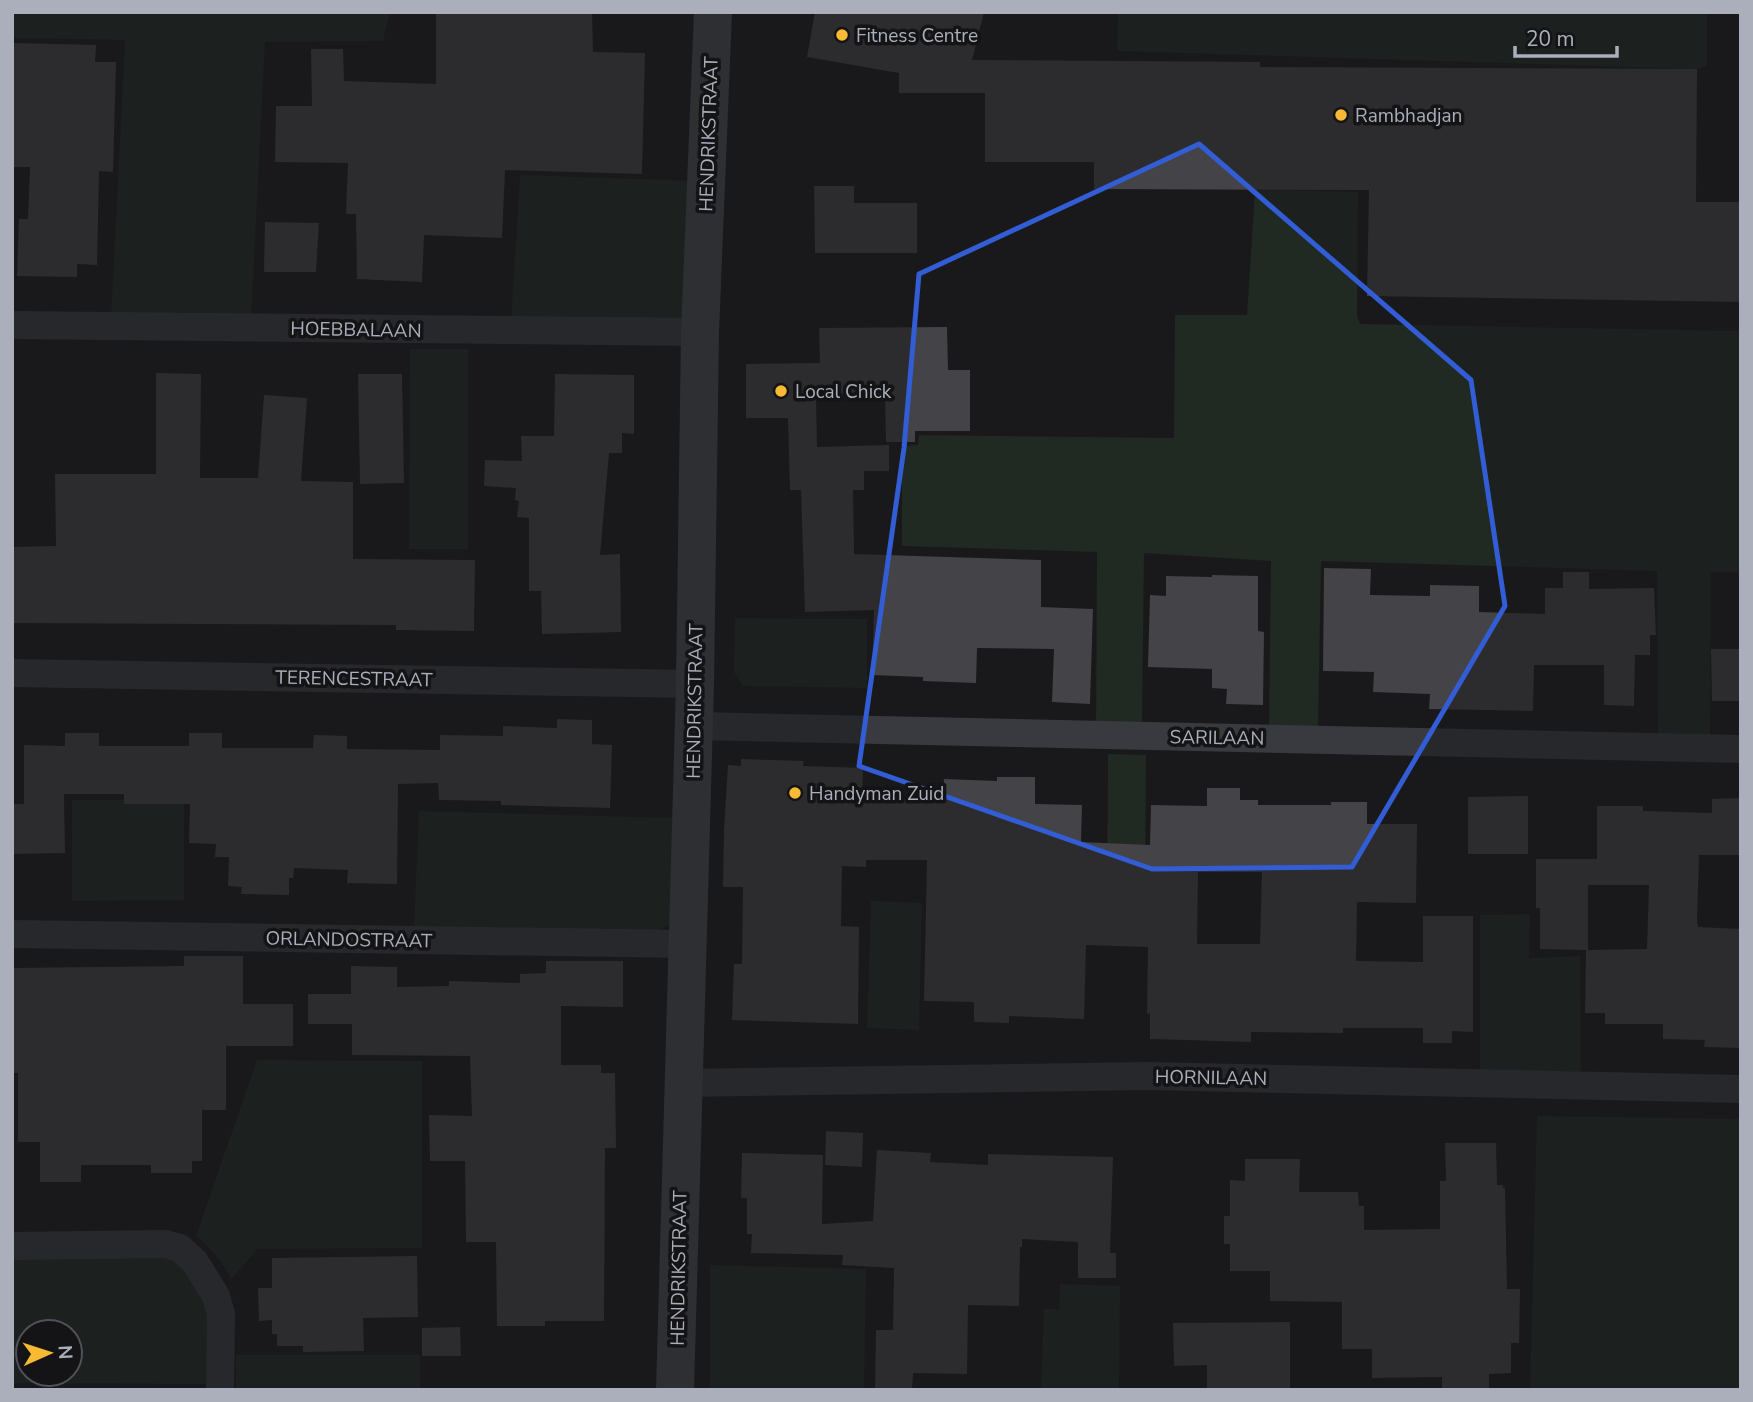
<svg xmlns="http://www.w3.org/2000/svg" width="1753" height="1402" viewBox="0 0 1753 1402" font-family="'Nunito Sans',sans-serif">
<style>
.green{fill:#202922;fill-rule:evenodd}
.building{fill:#434348;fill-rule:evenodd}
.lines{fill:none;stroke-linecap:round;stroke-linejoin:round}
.street{stroke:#393a40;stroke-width:28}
.secondary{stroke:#474950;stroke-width:38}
.marked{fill:none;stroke:#325dd4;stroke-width:5;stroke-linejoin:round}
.poi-dot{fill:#f8ba33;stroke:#141316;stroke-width:2.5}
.labels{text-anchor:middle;stroke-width:7;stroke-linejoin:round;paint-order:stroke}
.poi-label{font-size:19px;fill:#aaafbb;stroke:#141316;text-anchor:start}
.street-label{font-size:19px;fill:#aaafbb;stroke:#141316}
</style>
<rect width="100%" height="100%" fill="#19191b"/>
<path class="green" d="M12 12H390L383 41 265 42 251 318H111L125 40 12 38Z
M1118 12H1707V66L1697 69 1117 51Z
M520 175 696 181 685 320H511Z
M1255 190 1358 192 1357 316 1360 324 1741 331V572H1711L1710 736 1658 734 1657 571 1321 561 1318 731 1269 730 1271 561 1144 553 1142 723 1096 722 1097 552 902 546V446L918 445 919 435 1174 438 1175 315H1247Z
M410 349H468V549H409Z
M735 618 867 619V688L743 686 734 672Z
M1108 754 1146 755 1145 894H1107Z
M72 800H184V900L72 901Z
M419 811 674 818 672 916 668 925 661 930 414 928Z
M871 901 922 903 919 1030 867 1028Z
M1530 914 1529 958 1580 956 1581 1071H1480V915Z
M257 1060 422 1061V1248L258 1249 231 1279C222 1262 211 1247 196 1236Z
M1537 1116 1741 1119V1390H1530Z
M150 1251 177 1259 208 1302 209 1384 12 1383V1255ZM28 1332H70V1374H28Z
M710 1265 866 1269 864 1390H710Z
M1060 1284 1120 1286 1119 1390H1041L1044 1309H1059Z
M236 1355H420V1390H236Z"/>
<path class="building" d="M436 12H592L593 52 645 53 642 174 505 170 502 238 424 235 422 282 357 279 356 214H346L348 163 275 162 276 106H312L311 49H343L344 81 436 84Z
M815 12H984L972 60 1260 62V67L1697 69 1696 202H1741V302L1367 296 1369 190 1094 189V162H985V93H899V73L807 57Z
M13 43 96 45 95 62H116L113 172 99 171 97 265 77 264V277L17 276 19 219H28L30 167H12Z
M814 186H854V203H917V253H815Z
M265 222 319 223 316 272H264Z
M947 327 948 370H970V431H915V442H886L885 395 816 396 817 447 889 445V471H864V490H853L854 554 1041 560V607L1093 609 1090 704 1052 702 1054 649 977 648 976 683 923 681V677L872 675 874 610 805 612 801 490H790L788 418H746V364L820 363 819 328Z
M156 373 201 374 200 478H258L264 395 307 398 301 481 353 482V559L475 560 474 631 396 630V625L12 623V547L56 546 55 474H156Z
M358 374H402L404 483 360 484Z
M555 374 634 375V434L622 433V453H609L600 555 620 554 621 632 542 634 541 591H529V518L517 517 519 501 515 500 516 488 484 486 485 460 522 461 521 436H554Z
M1324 568 1371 569 1370 595 1430 596V585L1479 586V612L1545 614V588H1563V572H1589V589L1654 588 1656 635H1650V655H1635L1634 706 1604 705V665H1534L1533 711 1429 709 1430 694 1373 692 1374 672 1323 671Z
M1212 575 1258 576V631L1264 632 1263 705 1226 704 1227 689 1212 688V669L1148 667 1150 595 1166 596V576L1212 577Z
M1711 649H1741V701H1712Z
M557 719 592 720V744L612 745 610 808 501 805V801L439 800 438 783 398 784 397 884 347 883 348 870 294 868 293 878H289V895L241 894 242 887 228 886 229 857H215L216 844 189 843 190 804H124V794H64L65 853 12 854V804H24V745L65 746V733H99V746H189V733H222V748H313L314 735 347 736V749L440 750V735L503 736V726L557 728Z
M741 759 804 761 803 766 863 768 862 800 943 798 944 779 997 781V777H1035V804L1082 805 1081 842 1150 845 1151 805 1207 806V788H1240V800H1258V805H1331V802H1367V824H1417L1416 903 1357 902 1356 961 1423 962V916H1473V1032L1452 1031V1043H1423V1028H1343V1033L1251 1032V1042L1150 1039V1013L1147 1014 1148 947 1086 945 1084 1019 1009 1016V1023L974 1022V1002L924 1001 927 860H866V867L842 866 841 926 859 927 858 1024 732 1020 734 964H742L743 887H723L724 831 728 765 741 766ZM1198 872H1262L1260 944H1197Z
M1528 796V854H1468V797Z
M1741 798V855H1699L1697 920 1698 927 1741 929V1048L1704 1047 1705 1040 1663 1039V1024H1605V1013H1585L1586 950 1540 949V908H1536V859H1597V806H1643V811L1712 813V799ZM1588 885H1649L1647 949 1588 950Z
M184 956H243V1004H293V1046H226V1110H202V1161H192V1173H151V1165H81V1182H40V1142H18V1073H12V968L184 966Z
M546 961H623V1007L561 1006V1065H601V1073H615L616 1148H605L604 1321H545V1326H497L496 1242H466L465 1161H430L429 1115 472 1116 470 1056 352 1055V1024H308V994H351V966L397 967V987L449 986V981L520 983V974L546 973Z
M826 1131 863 1133 862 1167 825 1165Z
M1445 1143H1496L1497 1185H1503V1188H1505L1507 1289H1520L1519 1343H1511V1373L1489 1374V1390H1442V1377L1372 1378V1349H1342V1302L1270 1301V1271H1230V1244H1224V1216H1230V1180L1245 1181V1159H1300L1299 1192H1358L1359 1206H1364V1230L1440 1229V1181H1446Z
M877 1150 931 1153 930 1162 988 1165V1154L1113 1157 1110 1253H1116V1278H1078V1242L1022 1239V1247H1020L1019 1306 968 1305 967 1374 913 1373 912 1390H875L876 1330H893L894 1268 842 1265 843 1255 751 1253 752 1234H747V1198H741L742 1153 823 1155 822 1224 873 1221Z
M417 1256 418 1317 363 1318 364 1351 303 1352V1346H277V1334H272V1320L259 1321 258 1288H272V1258Z
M1290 1322V1390H1207V1365L1174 1366 1173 1323Z
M460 1327 461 1356H422V1328Z"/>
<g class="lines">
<path class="street" d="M12 325 700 332
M12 673 695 684
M694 726 1741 749
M12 934 687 944
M682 1083 1148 1076 1741 1089
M12 1246 165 1244 180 1248 195 1262 216 1296 221 1314 220 1390"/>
<path class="secondary" d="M675 1390 695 684 700 332 713 12"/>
</g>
<path d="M0 0H1753V1402H0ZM1199 144 1471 380 1505 606 1352 867 1152 869 859 766 904 448 919 274Z" fill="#19191b" fill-opacity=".55" fill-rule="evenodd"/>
<path class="marked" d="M1199 144 1471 380 1505 606 1352 867 1152 869 859 766 904 448 919 274Z"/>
<g class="poi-dot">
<circle cx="842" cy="35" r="7"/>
<circle cx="1341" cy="115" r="7"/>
<circle cx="781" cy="391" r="7"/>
<circle cx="795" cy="793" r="7"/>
</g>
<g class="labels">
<g class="poi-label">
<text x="856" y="42">Fitness Centre</text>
<text x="1355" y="122">Rambhadjan</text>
<text x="795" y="398">Local Chick</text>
<text x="809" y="800">Handyman Zuid</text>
</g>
<g class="street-label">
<text transform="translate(708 134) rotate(-88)" y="7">HENDRIKSTRAAT</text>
<text transform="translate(356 329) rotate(1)" y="7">HOEBBALAAN</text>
<text transform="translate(354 678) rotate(1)" y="7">TERENCESTRAAT</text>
<text transform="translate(694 701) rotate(-89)" y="7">HENDRIKSTRAAT</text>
<text transform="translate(1217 737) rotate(1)" y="7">SARILAAN</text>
<text transform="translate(349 939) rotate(1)" y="7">ORLANDOSTRAAT</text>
<text transform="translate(1211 1077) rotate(1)" y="7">HORNILAAN</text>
<text transform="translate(678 1268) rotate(-89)" y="7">HENDRIKSTRAAT</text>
</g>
</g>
<rect width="1753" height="1402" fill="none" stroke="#aaafbb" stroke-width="28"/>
<g transform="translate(49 1353) rotate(87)"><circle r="33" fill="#141316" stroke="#505158" stroke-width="2"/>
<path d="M0-5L12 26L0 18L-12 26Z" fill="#f8ba33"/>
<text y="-10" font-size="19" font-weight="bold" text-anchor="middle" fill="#aaafbb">N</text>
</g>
<path d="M1515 46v10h102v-10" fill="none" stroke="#aaafbb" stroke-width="3.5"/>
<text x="1526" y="46" font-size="21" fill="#aaafbb" stroke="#141316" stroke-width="5" paint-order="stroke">20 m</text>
</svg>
